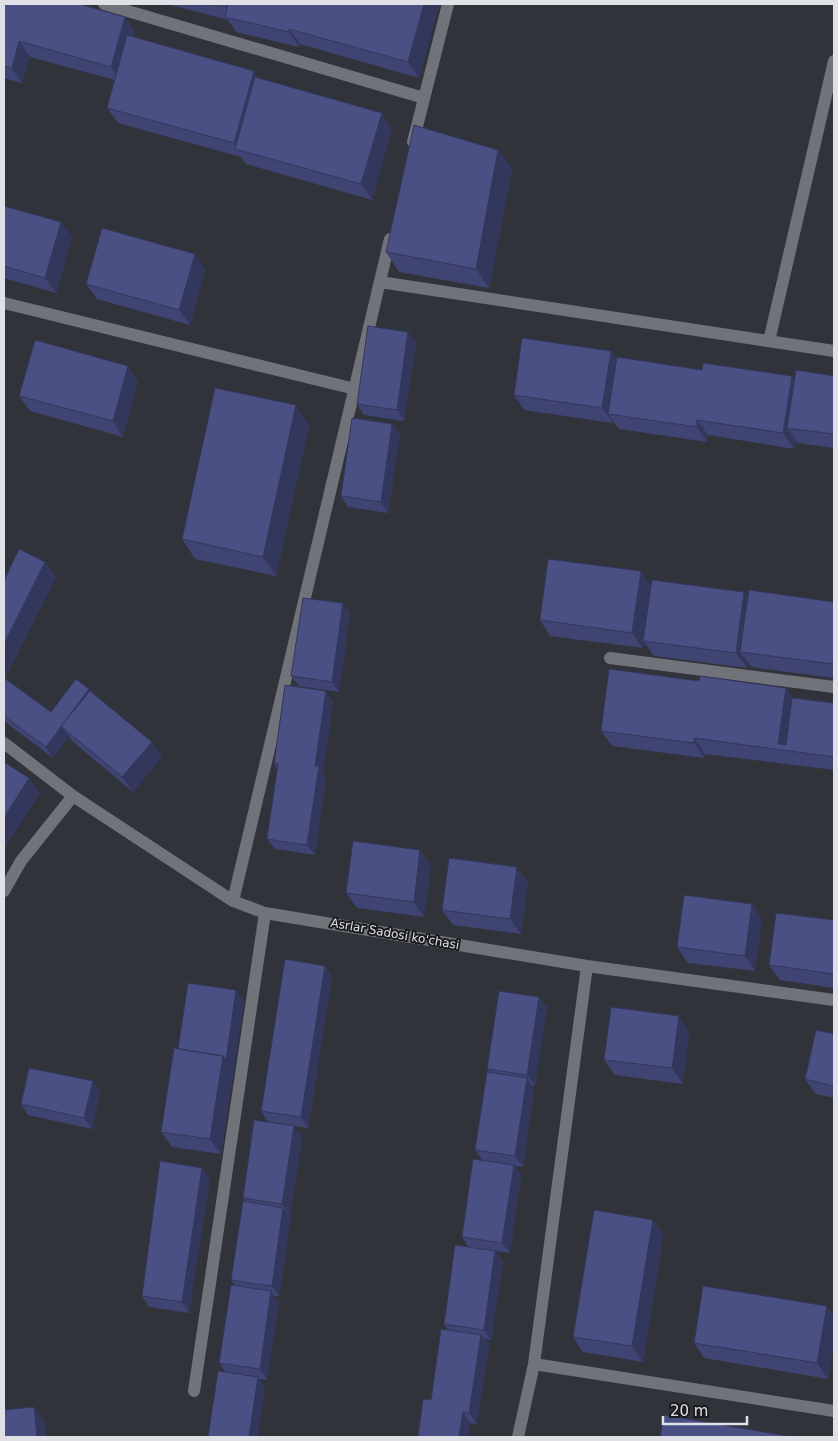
<svg xmlns="http://www.w3.org/2000/svg" width="838" height="1441" viewBox="0 0 838 1441" font-family="'DejaVu Sans',sans-serif">
<style>
.lines{fill:none;stroke-linecap:round;stroke-linejoin:round}
.street{stroke:#71737b;stroke-width:12}
.wall{fill:#404472}
.shaded-wall{fill:#34375c}
.building{fill:#4a4f84;stroke:#34375c}
.labels{text-anchor:middle;stroke-width:4;stroke-linejoin:round;paint-order:stroke}
.street-label{font-size:12px;fill:#e0e1e6;stroke:#1a1b1e}
</style>
<rect width="100%" height="100%" fill="#31333a"/>
<g class="lines">
<path class="street" d="M104 4 424 98
M413 142 448 4
M380 282 834 351
M4 303 355 389
M769 341 834 61
M610 658 834 687
M4 743 73 796 233 901 265 913 587 966 834 1000
M4 891 21 861 73 796
M233 901 390 239
M534 1364 834 1411
M194 1391 265 913
M518 1437 534 1364 587 966"/>
</g>
<path class="wall" d="M4 4 125 17 135 32 134 37 259 78 392 128 372 200 246 164 241 157 118 123 107 108 115 80 30 57 22 83 4 78Z
M167 4H438L439 5 419 78 300 44 299 47 236 32 228 20Z
M498 150 512 169 489 288 399 272 386 252Z
M4 206 61 222 72 237 56 293 4 278Z
M205 269 190 325 97 299 86 284Z
M416 343 404 421 364 415 357 404Z
M611 351 616 359 702 370 794 380 834 376V448L797 443 795 439 794 449 708 435 707 442 619 429 613 421V423L524 410 514 395Z
M138 381 123 437 30 411 19 396Z
M309 425 276 576 195 559 182 539Z
M400 435 388 513 348 507 341 496Z
M45 562 56 577 5 678 51 712 89 689 162 757 133 792 72 741 69 736 53 758 4 721V581Z
M641 571 651 586 748 597 834 602V678L751 667 748 662 747 668 654 656 644 642 643 648 550 636 540 620Z
M343 603 350 614 339 692 299 686 291 676Z
M786 688 793 698 834 703V770L705 754 704 758 612 746 601 731Z
M333 702 323 772 326 777 315 855 275 849 267 839 277 769 274 764Z
M431 865 424 917 357 908 346 893Z
M528 882 521 934 453 925 442 910Z
M762 919 755 971 688 963 677 947Z
M834 920V988L780 980 769 965Z
M332 976 308 1128 268 1122 261 1111Z
M244 1001 221 1154 172 1147 161 1132 178 1049Z
M547 1007 535 1085H532L534 1089 523 1167 514 1166 521 1175 510 1253 469 1248 462 1237 482 1160 475 1150 490 1073 487 1069Z
M689 1031 683 1084 615 1075 604 1060Z
M834 1034V1098L816 1094 805 1079Z
M93 1081 100 1092 92 1129 28 1115 21 1104Z
M302 1136 290 1215 288 1214 291 1218 279 1296H274L279 1302 267 1380 259 1379 265 1388 226 1373 219 1363 236 1286 231 1280 245 1202 243 1198Z
M210 1178 189 1313 149 1307 142 1296Z
M653 1220 663 1235 643 1362 583 1352 573 1337Z
M495 1251 503 1262 491 1340 485 1339 489 1345 477 1424 470 1423 468 1437H418L431 1400 448 1330 444 1324Z
M834 1317V1342L828 1379 704 1358 694 1343Z"/>
<path class="shaded-wall" d="M424 4H438L439 5 419 78 408 62Z
M125 17 135 32 121 82 111 67Z
M289 29 300 44 299 47 289 32Z
M19 41 30 57 22 83 12 68Z
M254 71 264 86 239 150 234 143Z
M382 113 392 128 372 200 361 184Z
M498 150 512 169 489 288 476 269Z
M61 222 72 237 56 293 45 278Z
M195 254 205 269 190 325 179 310Z
M408 332 416 343 404 421 397 410Z
M611 351 621 366 608 414 613 421V423L602 408Z
M128 366 138 381 123 437 113 421Z
M792 376 802 392 787 428 795 439 794 449 783 433Z
M296 405 309 425 276 576 263 557Z
M697 420 708 435 707 442 697 427Z
M392 424 400 435 388 513 381 502Z
M45 562 56 577 4 680V644Z
M641 571 651 586 643 648 632 633Z
M744 592 755 607 740 652 748 662 747 668 736 653Z
M343 603 350 614 339 692 332 682Z
M786 688 796 703 790 751 778 744Z
M89 689 96 699 61 726Z
M326 691 333 702 323 772 326 777 315 855 307 845 315 766Z
M61 726 69 736 53 758 46 747Z
M694 738 705 754 704 758 694 743Z
M152 742 162 757 133 792 122 777Z
M29 778 40 793 4 850V818Z
M420 850 431 865 424 917 414 902Z
M517 867 528 882 521 934 510 919Z
M752 904 762 919 755 971 745 956Z
M325 966 332 976 308 1128 301 1117Z
M236 990 244 1001 221 1154 210 1139 223 1056Z
M539 997 547 1007 535 1085 527 1075Z
M679 1016 689 1031 683 1084 672 1068Z
M527 1078 534 1089 523 1167 515 1156Z
M93 1081 100 1092 92 1129 84 1118Z
M294 1126 302 1136 290 1215 282 1204Z
M514 1165 521 1175 510 1253 502 1243Z
M202 1168 210 1178 189 1313 182 1302Z
M283 1208 291 1218 279 1296 272 1286Z
M653 1220 663 1235 643 1362 632 1346Z
M495 1251 503 1262 491 1340 484 1330Z
M271 1291 279 1302 267 1380 260 1369Z
M827 1306 834 1317V1342L828 1379 817 1363Z
M481 1335 489 1345 477 1424 469 1413Z
M258 1377 265 1388 258 1437H249Z
M34 1407 45 1422 46 1437H37Z
M463 1412 470 1423 468 1437H459Z"/>
<path class="building" d="M4 4H79L125 17 111 67 19 41 12 68 4 66Z
M212 4H227L226 7Z
M228 4H424L408 62 289 29V32L225 17Z
M127 35 254 71 234 143 107 108Z
M255 77 382 113 361 184 235 149Z
M414 125 498 150 476 269 386 252Z
M4 206 61 222 45 278 4 266Z
M102 228 195 254 179 310 86 284Z
M368 326 408 332 397 410 357 404Z
M522 338 611 351 602 408 514 395Z
M35 340 128 366 113 421 19 396Z
M617 357 702 370 703 363 792 376 783 433 697 420V427L608 414Z
M796 370 834 376V434L787 428Z
M215 388 296 405 263 557 182 539Z
M352 418 392 424 381 502 341 496Z
M19 549 45 562 4 644V581Z
M548 559 641 571 632 633 540 620Z
M652 580 744 592 736 653 643 641Z
M749 590 834 602V655L833 664 740 652Z
M303 598 343 603 332 682 291 676Z
M609 669 699 681 700 676 786 688 778 744 786 745 792 698 834 703V757L694 738V743L601 731Z
M4 678 51 712 76 679 89 689 46 747 4 716Z
M285 685 326 691 315 766H319L307 845 267 839 278 764H274Z
M90 691 152 742 122 777 61 726Z
M4 762 29 778 4 818Z
M353 841 420 850 414 902 346 893Z
M449 858 517 867 510 919 442 910Z
M684 895 752 904 745 956 677 947Z
M776 913 834 920V974L769 965Z
M285 959 325 966 301 1117 261 1111Z
M188 983 236 990 226 1060 223 1056 178 1049Z
M499 991 539 997 527 1075 487 1069Z
M611 1007 679 1016 672 1068 604 1060Z
M816 1030 834 1034V1086L805 1079Z
M174 1048 223 1056 210 1139 161 1132Z
M29 1068 93 1081 84 1118 21 1104Z
M487 1072 527 1078 515 1156 475 1150Z
M254 1120 294 1126 282 1204 243 1198Z
M473 1159 514 1165 502 1243 462 1237Z
M160 1161 202 1168 182 1302 142 1296Z
M243 1201 283 1208 272 1286 231 1280Z
M594 1210 653 1220 632 1346 573 1337Z
M455 1245 495 1251 484 1330 444 1324Z
M231 1285 271 1291 260 1369 219 1363Z
M703 1286 827 1306 817 1363 694 1343Z
M441 1329 481 1335 469 1413 463 1412 459 1437H418L423 1399 431 1400Z
M218 1371 258 1377 249 1437H208Z
M34 1407 37 1437H4V1410Z
M664 1415 793 1437H660Z"/>
<g class="labels">
<g class="street-label">
<text transform="translate(395 934) rotate(10)" y="4">Asrlar Sadosi ko'chasi</text>
</g>
</g>
<rect width="838" height="1441" fill="none" stroke="#e0e1e6" stroke-width="10"/>
<path d="M663 1416v8h84v-8" fill="none" stroke="#e0e1e6" stroke-width="2.5"/>
<text x="670" y="1416" font-size="15" fill="#e0e1e6" stroke="#1a1b1e" stroke-width="4" paint-order="stroke">20 m</text>
</svg>
